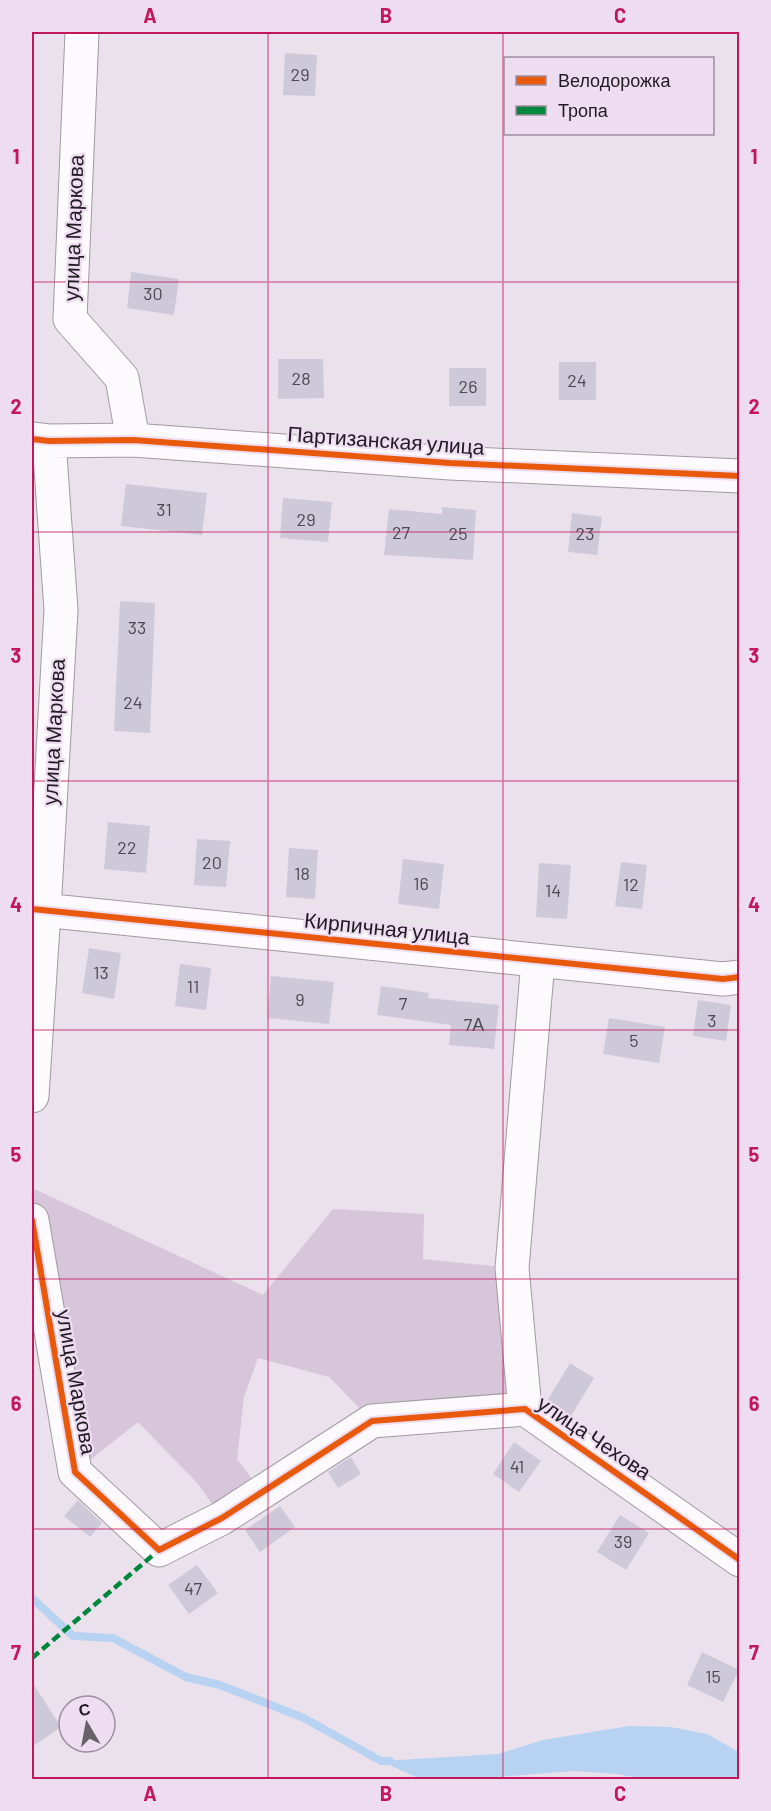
<svg xmlns="http://www.w3.org/2000/svg" width="771" height="1811" viewBox="0 0 771 1811" font-family="Barlow,sans-serif">
<style>
.green{fill:#d7c6da}
.water{fill:#b8d2f2}
.lines{fill:none;stroke-linecap:round;stroke-linejoin:round}
.stream{stroke:#b8d2f2;stroke-width:8}
.building{fill:#cec9d8}
.minor-casing{stroke:#a09aa1;stroke-width:35}
.minor{stroke:#fcfafc;stroke-width:33}
.quiet{stroke:#00873e;stroke-width:4.5;stroke-dasharray:9 4.5;stroke-linecap:butt}
.cycleway-casing{stroke:#eedcf1;stroke-width:10}
.cycleway{stroke:#e8590c;stroke-width:6}
.grid{fill:none;stroke:#c2185b;stroke-width:1.5;stroke-opacity:0.55}
.labels{text-anchor:middle;stroke-width:4.5;stroke-linejoin:round;paint-order:stroke}
.number-label{font-size:18px;fill:#4c4750}
.street-label{font-size:21px;fill:#201a21;stroke:#eedcf1}
.neatline{fill:none;stroke:#c2185b;stroke-width:2}
.grid-label{font-size:20px;text-anchor:middle;font-weight:bold;fill:#c2185b}
</style>
<rect width="100%" height="100%" fill="#eae1ec"/>
<path class="green" d="M32 1188 263 1295 333 1209 424 1214 423 1259 512 1268 525 1409 372 1421 329 1377 258 1358 244 1397 237 1459 262 1492 222 1518 198 1484 138 1422 75 1472 32 1220Z"/>
<path class="water" d="M629 1726 671 1727 707 1734 739 1752V1779H645L617 1774 574 1771 472 1779H420L381 1761 498 1754 543 1740Z"/>
<g class="lines">
<path class="stream" d="M32 1598 73 1636 113 1638 186 1677 220 1685 304 1718 381 1761H390"/>
</g>
<path class="building" d="M285 53 317 55 315 96 283 95Z
M131 272 179 279 174 315 127 308Z
M278 359H323L324 398 278 399Z
M559 362H596V400H559Z
M449 368H486V406H449Z
M126 484 207 493 202 535 121 526Z
M283 498 332 502 328 542 280 538Z
M442 507 476 510 473 560 384 555 389 509 442 514Z
M572 513 602 517 597 555 568 552Z
M120 601 155 603 150 733 114 731Z
M108 822 150 826 146 873 104 869Z
M197 839 230 841 226 887 194 885Z
M289 848 318 850 315 899 286 897Z
M403 859 444 864 439 909 398 904Z
M621 862 647 865 642 909 615 906Z
M539 863 571 865 567 919 536 917Z
M89 948 121 953 114 999 82 993Z
M180 964 211 968 206 1010 175 1006Z
M271 976 334 982 329 1024 267 1018Z
M381 986 429 993 428 998 499 1005 494 1049 449 1045 451 1025 377 1015Z
M698 1000 731 1005 726 1041 693 1036Z
M609 1018 665 1027 659 1063 603 1054Z
M570 1363 594 1378 571 1416 547 1401Z
M514 1442 541 1461 519 1492 493 1474Z
M351 1457 361 1474 338 1488 328 1472Z
M78 1500 102 1523 90 1537 64 1516Z
M280 1506 295 1527 260 1552 245 1530Z
M620 1515 649 1533 626 1570 597 1552Z
M197 1565 218 1593 189 1614 168 1585Z
M702 1652 739 1670 723 1702 687 1685Z
M32 1682 61 1727 32 1747Z"/>
<g class="lines">
<defs>
<path id="minor" d="M82 32 70 319 122 378 133 440
M32 439 49 441 133 440 450 463 740 476
M32 909 723 979 740 977
M32 1096 44 911 61 610 49 441
M32 1220 75 1472 159 1550 222 1518 372 1421 525 1409 740 1560
M525 1409 512 1268 538 961"/>
</defs>
<use href="#minor" class="minor-casing"/>
<use href="#minor" class="minor"/>
<path class="quiet" d="M32 1658 159 1550"/>
<defs>
<path id="cycleway" d="M32 439 49 441 133 440 450 463 740 476
M32 909 723 979 740 977
M32 1220 75 1472 159 1550 222 1518 372 1421 525 1409 740 1560"/>
</defs>
<use href="#cycleway" class="cycleway-casing"/>
<use href="#cycleway" class="cycleway"/>
</g>
<path class="grid" d="M268 32V1780M503 32V1780M32 282H740M32 532H740M32 781H740M32 1030H740M32 1279H740M32 1529H740"/>
<g class="labels">
<g class="number-label">
<text x="300" y="81">29</text>
<text x="153" y="300">30</text>
<text x="301" y="385">28</text>
<text x="577" y="387">24</text>
<text x="468" y="393">26</text>
<text x="164" y="516">31</text>
<text x="306" y="526">29</text>
<text x="401" y="539">27</text>
<text x="458" y="540">25</text>
<text x="585" y="540">23</text>
<text x="137" y="634">33</text>
<text x="133" y="709">24</text>
<text x="127" y="854">22</text>
<text x="212" y="869">20</text>
<text x="302" y="880">18</text>
<text x="421" y="890">16</text>
<text x="631" y="891">12</text>
<text x="553" y="897">14</text>
<text x="101" y="979">13</text>
<text x="193" y="993">11</text>
<text x="300" y="1006">9</text>
<text x="403" y="1010">7</text>
<text x="712" y="1027">3</text>
<text x="474" y="1031">7А</text>
<text x="634" y="1047">5</text>
<text x="517" y="1473">41</text>
<text x="623" y="1548">39</text>
<text x="193" y="1595">47</text>
<text x="713" y="1683">15</text>
</g>
<g class="street-label">
<text transform="translate(74 228) rotate(-88)" y="7">улица Маркова</text>
<text transform="translate(386 441) rotate(4)" y="7">Партизанская улица</text>
<text transform="translate(54 732) rotate(-87)" y="7">улица Маркова</text>
<text transform="translate(387 929) rotate(6)" y="7">Кирпичная улица</text>
<text transform="translate(76 1382) rotate(80)" y="7">улица Маркова</text>
<text transform="translate(594 1438) rotate(34)" y="7">улица Чехова</text>
</g>
</g>
<rect width="771" height="1811" fill="none" stroke="#eedcf1" stroke-width="66"/>
<rect x="504" y="57" width="210" height="78" fill="#eedcf1" stroke="#9c8e9e" stroke-width="1.5"/>
<rect x="516" y="76" width="30" height="9" fill="#e8590c" stroke="#9c8e9e" stroke-width="1.5"/>
<text x="558" y="87" font-size="18" fill="#201a21">Велодорожка</text>
<rect x="516" y="106" width="30" height="9" fill="#00873e" stroke="#9c8e9e" stroke-width="1.5"/>
<text x="558" y="117" font-size="18" fill="#201a21">Тропа</text>
<g transform="translate(87 1724) rotate(350)"><circle r="28" fill="#eedcf1" stroke="#9c8e9e" stroke-width="1.5"/>
<path d="M0-4.5L10 22L0 15L-10 22Z" fill="#676068"/>
<text y="-9" font-size="16" font-weight="bold" text-anchor="middle" fill="#201a21">С</text>
</g>
<rect x="33" y="33" width="705" height="1745" class="neatline"/>
<g class="grid-label">
<text x="150" y="23">A</text>
<text x="386" y="23">B</text>
<text x="620" y="23">C</text>
<text x="16" y="164">1</text>
<text x="754" y="164">1</text>
<text x="16" y="414">2</text>
<text x="754" y="414">2</text>
<text x="16" y="663">3</text>
<text x="754" y="663">3</text>
<text x="16" y="912">4</text>
<text x="754" y="912">4</text>
<text x="16" y="1162">5</text>
<text x="754" y="1162">5</text>
<text x="16" y="1411">6</text>
<text x="754" y="1411">6</text>
<text x="16" y="1660">7</text>
<text x="754" y="1660">7</text>
<text x="150" y="1801">A</text>
<text x="386" y="1801">B</text>
<text x="620" y="1801">C</text>
</g>
</svg>
